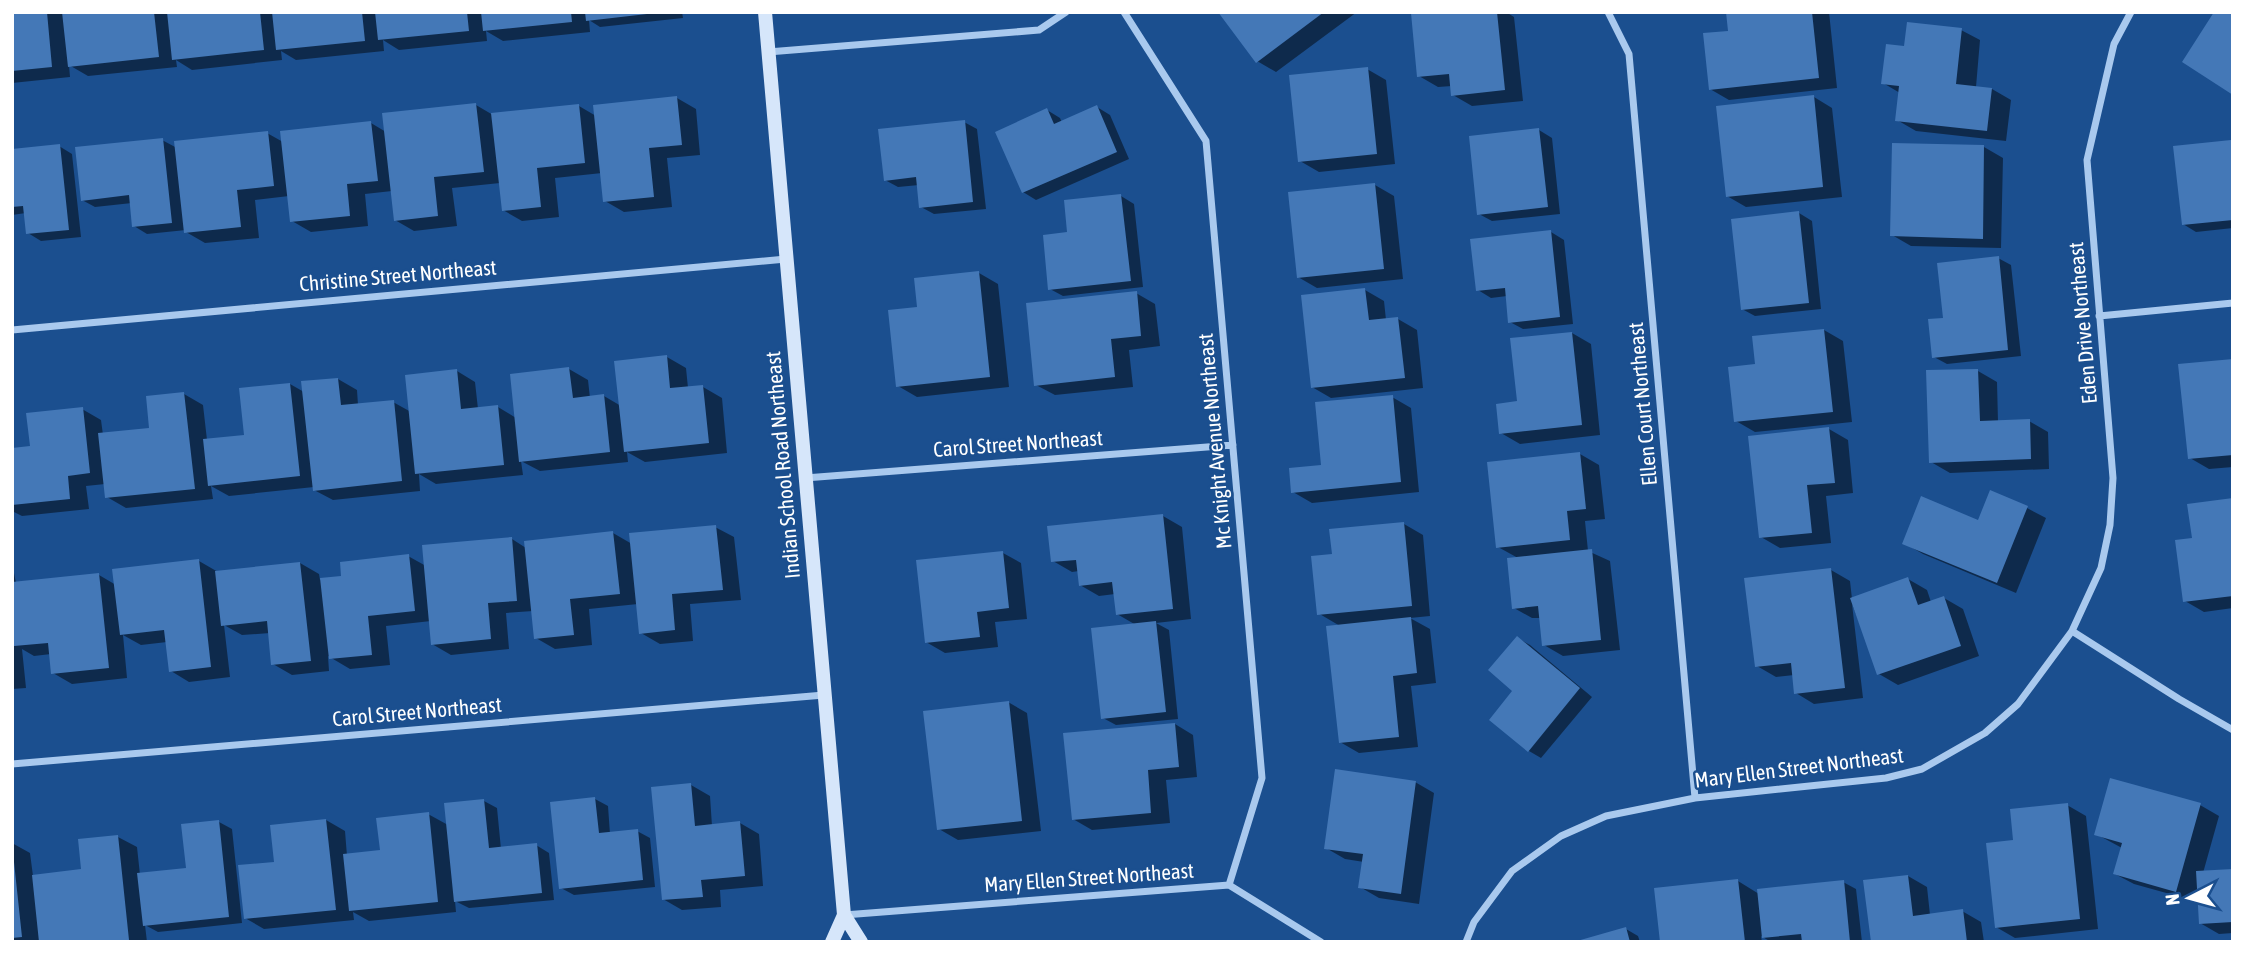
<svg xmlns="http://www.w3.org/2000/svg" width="2245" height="954" viewBox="0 0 2245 954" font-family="'Asap Condensed',sans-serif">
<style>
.shadow{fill:#0007}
.building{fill:#4478b7}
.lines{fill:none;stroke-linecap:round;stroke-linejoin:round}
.street{stroke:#a9c9ee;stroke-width:7}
.secondary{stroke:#d6e6fa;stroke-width:14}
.labels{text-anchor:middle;stroke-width:5;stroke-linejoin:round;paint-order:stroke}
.street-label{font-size:21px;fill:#fff;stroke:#1b4f8f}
</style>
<rect width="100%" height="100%" fill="#1b4f8f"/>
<path class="shadow" d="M12 12H682L683 18 600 27 589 20 590 32 503 41 486 31 487 41 399 50 383 40 384 51 296 60 281 51 282 60 192 70 176 60 177 67 88 76 69 65 70 77 12 83Z
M1221 12H1357L1276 72 1257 61Z
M1439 12H1506L1514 17 1523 101 1472 106 1453 95 1452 86 1438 87 1419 76Z
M1728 12H1829L1837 88 1729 100 1710 89 1730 32Z
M1961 30 1980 40 1976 87 1992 89 2011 100 2006 141 1916 131 1897 120 1900 93 1883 83 1905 48Z
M1367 69 1386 80 1395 164 1319 172 1300 161Z
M1814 97 1832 108 1842 197 1746 207 1727 196Z
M677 98 696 109 700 155 667 158 672 207 624 212 605 201 602 173 555 178 559 217 522 221 503 210 500 183 452 188 457 226 414 231 395 220 392 191 365 194 368 226 311 232 292 221 289 196 255 200 259 238 205 243 186 232V230L147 234 134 226 132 203 95 207 82 200 162 140 177 148 267 133 283 142 371 123 386 132 476 105 493 115 579 106 596 116Z
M1097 107 1110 115 1129 159 1036 200 1023 192 1047 110 1060 118 1062 123Z
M964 122 977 129 986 209 934 214 921 207 919 185 898 187 885 180Z
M1539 130 1552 138 1560 214 1492 221 1479 214Z
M2231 141 2233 228 2196 232 2183 224 2175 147Z
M59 146 72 154 81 237 41 241 28 233 26 213 12 215V151Z
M1984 147 2003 158 2001 248 1911 246 1892 235Z
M1375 185 1394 196 1403 279 1317 288 1298 277Z
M1121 196 1134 204 1143 287 1063 296 1050 289 1069 234Z
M1799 213 1812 221 1821 309 1755 316 1742 309Z
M1551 232 1564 240 1573 324 1523 329 1510 322 1507 296 1491 298 1478 290Z
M1998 258 2011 265 2021 356 1947 364 1934 357 1945 319Z
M979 273 998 284 1009 387 917 397 898 386 919 308Z
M1365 290 1384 301 1386 320 1398 319 1417 330 1423 388 1331 398 1312 387Z
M1136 293 1155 304 1160 346 1129 350 1133 387 1055 395 1036 385Z
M1824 330 1843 341 1852 422 1755 432 1736 421 1757 366Z
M1572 333 1591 344 1600 435 1520 444 1501 433Z
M667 357 686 368 688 388 703 387 722 398 727 453 645 462 627 452 628 462 540 471 521 461 523 475 436 484 419 474 420 491 333 500 314 490V487L229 496 211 486 213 499 126 508 107 497 105 484 86 486 89 509 22 516 12 511V450L32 448 82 409 101 420 103 435 151 430 184 394 203 405 207 440 246 436 290 384 304 392 338 379 357 390 358 405 393 402 411 412 457 371 475 382 478 409 498 407 516 418 569 369 588 380 590 398 604 396 621 406Z
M2233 360V467L2209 469 2190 458Z
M1978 371 1997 382 1998 422 2029 421 2048 432 2049 469 1950 473 1931 462Z
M1392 397 1411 408 1419 492 1312 503 1293 492 1323 466Z
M1829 429 1848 440 1853 493 1826 496 1831 543 1780 548 1761 537Z
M1580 454 1599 465 1605 519 1585 521 1588 551 1610 561 1620 650 1563 656 1544 645 1541 618H1532L1514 608 1518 558 1498 547Z
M2233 500V608L2204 612 2185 601 2194 540Z
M2027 508 2046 518 2016 593 1923 554 1904 543Z
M1163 516 1182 527 1191 619 1156 623 1169 630 1178 719 1116 725 1103 718 1136 625 1117 614 1115 594 1099 596 1080 585 1079 571 1072 572 1053 561Z
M1404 524 1423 535 1430 616 1410 618 1430 629 1436 683 1411 686 1418 747 1359 753 1340 742V626L1318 613 1334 556Z
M715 527 734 537 741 600 690 604 693 641 660 644 641 633 638 604 589 609 592 645 555 649 536 638 533 611 506 613 509 649 451 655 432 644 431 621 386 626 390 665 350 669 328 656 329 671 292 675 273 664 270 633 242 635 224 625 230 677 189 682 171 671 167 642 141 645 123 635 127 678 72 684 53 673 51 654 34 656 22 649 26 688 12 689V563L16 583 99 575 116 585 199 561 218 572 300 563 319 574 320 580 343 577 408 556 426 566 512 539 526 548 613 533 632 544Z
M1003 553 1021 563 1027 619 995 622 998 647 945 653 926 642Z
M1831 570 1850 581 1852 599 1908 579 1927 590 1931 602 1944 598 1963 609 1979 656 1898 685 1879 674 1852 604 1863 698 1814 704 1796 693 1794 675 1776 677 1757 666Z
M1517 638 1530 645 1592 697 1541 758 1529 751 1515 691Z
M1008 702 1027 713 1041 831 958 840 939 829Z
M1175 724 1193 735 1197 777 1166 780 1170 823 1092 830 1073 819Z
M1415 782 1434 793 1419 904 1379 898 1360 887 1364 862 1345 859 1326 848Z
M691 785 710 796 712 826 740 823 759 834 763 886 720 890 721 907 682 910 663 899Z
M595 799 608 806 610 834 637 831 650 838 655 887 574 895 561 888Z
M484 801 497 808 501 849 536 845 549 853 554 900 469 908 455 901 456 912 369 921 353 912 354 920 264 929 245 918 276 863 326 820 345 831 347 856 381 852 428 814 448 825Z
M2067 805 2086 816 2098 929 2015 938 1996 927 2015 841Z
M2200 805 2219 816 2203 873 2233 871V933L2219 934 2200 923 2198 892 2195 901 2134 884 2115 874 2122 848 2096 834Z
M219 822 232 829 242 923 158 932 145 925 147 942H12V843L30 853 33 876 83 871 118 837 137 847 140 875 188 870Z
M1908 876 1927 887 1930 915 1962 911 1981 922 1984 942H1873Z
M1738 881 1759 894 1843 882 1856 889 1862 942H1771L1761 936 1762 942H1661Z
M1626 929 1638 936 1640 942H1581Z"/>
<path class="building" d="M12 12H47L52 67 12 71Z
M62 12H154L159 57 68 67Z
M167 12H260L264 50 172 60Z
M272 12H362L365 41 276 50Z
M375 12H467L469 31 378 40Z
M481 12H571L572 22 483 31Z
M585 12H647V14L586 21Z
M1218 12H1324L1256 63Z
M1422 12H1497L1505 90 1451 96 1449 74 1417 77 1411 13Z
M1726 12H1812L1819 78 1709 90 1703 33 1728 31Z
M2214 12H2233V95L2182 62Z
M1907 22 1962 28 1956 84 1992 88 1987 131 1895 121 1899 86 1881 84 1886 44 1904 46Z
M1368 67 1377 154 1298 162 1289 75Z
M1814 95 1823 187 1726 197 1716 106Z
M677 96 682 145 649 148 654 197 603 202 593 105Z
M476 103 484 172 434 177 438 216 394 221 382 113Z
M579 104 585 163 537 168 541 207 502 211 491 113Z
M1097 105 1117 152 1022 193 995 132 1047 108 1054 124Z
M965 120 973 202 919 208 916 177 884 181 878 129Z
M371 121 378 181 347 184 350 216 290 222 280 131Z
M1539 128 1548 207 1477 215 1469 136Z
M268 131 274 186 237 190 241 227 184 233 174 141Z
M163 138 172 223 132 227 129 195 81 201 75 147Z
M2231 140 2233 220 2182 225 2173 146Z
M1892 143 1984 145 1983 239 1890 236Z
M60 144 69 230 26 234 23 206 12 207V149Z
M1375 183 1384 269 1297 278 1288 192Z
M1121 194 1131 281 1048 290 1043 235 1067 232 1064 200Z
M1799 211 1809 303 1741 310 1731 219Z
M1551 230 1560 317 1508 323 1505 288 1476 291 1470 239Z
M1999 256 2008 350 1932 358 1928 319 1943 318 1937 263Z
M979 271 990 377 896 387 888 310 917 307 914 278Z
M1365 288 1369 320 1398 317 1405 378 1311 388 1301 295Z
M1137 291 1141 336 1111 339 1115 377 1034 386 1026 303Z
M1824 329 1833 412 1734 422 1728 367 1755 364 1752 336Z
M1572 332 1582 425 1499 434 1496 404 1517 401 1510 338Z
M667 355 670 388 703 385 709 443 624 452 614 361Z
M2233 359V455L2188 459 2178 364Z
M569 367 573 398 604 394 610 452 519 462 510 374Z
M457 369 461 409 498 405 504 465 415 474 405 375Z
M1978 369 1980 421 2030 419 2031 459 1929 463 1926 370Z
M338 378 341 405 394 400 402 481 313 491 301 381Z
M290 383 300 476 208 486 203 439 244 435 239 388Z
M184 392 195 489 105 498 98 433 149 428 146 396Z
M1393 395 1401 482 1291 493 1289 468 1321 465 1315 402Z
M83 407 90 473 68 476 70 499 12 505V448L30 446 26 413Z
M1829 427 1835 483 1807 485 1812 533 1759 538 1748 436Z
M1580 452 1586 509 1567 511 1570 540 1496 548 1487 462Z
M1990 490 2028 506 1997 583 1902 544 1921 496 1978 520Z
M2233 498V596L2183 602 2175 540 2192 538 2187 504Z
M1163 514 1173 609 1116 615 1112 582 1079 586 1076 560 1051 562 1047 526Z
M1404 522 1412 606 1317 615 1311 556 1332 554 1329 529Z
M716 525 723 590 672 594 675 630 639 634 629 533Z
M613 531 620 594 570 599 574 635 534 639 524 541Z
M512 537 517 601 488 603 491 639 431 645 422 545Z
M1592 549 1601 640 1542 646 1538 606 1512 609 1507 558Z
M1003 551 1009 608 977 612 980 637 925 643 916 560Z
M409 554 415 611 368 616 372 655 329 659 320 578 341 576 340 562Z
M199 559 211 667 169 672 164 630 120 635 112 569Z
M300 562 311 661 271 665 267 621 221 626 215 571Z
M1831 568 1845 688 1794 694 1791 663 1755 667 1744 578Z
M99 573 109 668 51 674 48 643 14 646 12 582Z
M1908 577 1918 605 1944 596 1961 646 1877 675 1850 598Z
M1411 617 1417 673 1393 676 1399 737 1339 743 1326 626Z
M1156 621 1166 712 1101 719 1091 628Z
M1517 636 1580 688 1528 752 1489 720 1512 691 1488 670Z
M1009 701 1022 821 937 830 923 711Z
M1175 723 1179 767 1148 770 1151 813 1072 820 1063 733Z
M1335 769 1416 781 1401 894 1358 888 1363 854 1324 849Z
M2110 778 2201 803 2176 892 2113 874 2122 843 2094 835Z
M691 783 695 826 740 821 745 876 701 880 703 897 662 900 651 787Z
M595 797 599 833 638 829 643 880 559 889 550 802Z
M484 799 489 848 537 843 542 893 454 902 444 803Z
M2068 803 2080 919 1995 928 1986 843 2013 840 2010 809Z
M429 812 438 902 349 911 343 854 380 850 376 818Z
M326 819 336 910 244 919 238 865 274 862 270 825Z
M219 820 229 917 143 926 137 873 186 868 181 824Z
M118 835 129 940 39 942 32 875 81 869 78 839Z
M12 862H14L22 937 12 938Z
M2233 869V922L2199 924 2196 871Z
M1908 875 1913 916 1963 909 1967 942H1871L1863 880Z
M1738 879 1745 942H1660L1654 888Z
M1844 880 1850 942H1802L1801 934 1762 938 1757 889Z
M1626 927 1630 942H1577V941Z"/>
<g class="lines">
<path class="street" d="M1124 12 1206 141 1262 778 1229 885
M1608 12 1629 54 1695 798
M768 52 1039 30 1066 12
M2099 316 2233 303
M12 330 786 259
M805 478 1233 445
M2072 631 2179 699 2233 730
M12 764 824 695
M844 915 1229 885 1321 942
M1466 942 1474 922 1512 871 1561 836 1606 816 1695 798 1886 778 1922 769 1985 733 2018 704 2072 631 2101 568 2110 525 2113 478 2087 160 2114 44 2131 12"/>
<path class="secondary" d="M765 12 844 915 832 942
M844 915 861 942"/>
</g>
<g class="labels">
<g class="street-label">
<text transform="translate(398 276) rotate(-5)" y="7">Christine Street Northeast</text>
<text transform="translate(2083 323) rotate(-95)" y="7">Eden Drive Northeast</text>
<text transform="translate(1643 404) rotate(-95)" y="7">Ellen Court Northeast</text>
<text transform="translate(1215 441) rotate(-95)" y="7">Mc Knight Avenue Northeast</text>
<text transform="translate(1018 444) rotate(-4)" y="7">Carol Street Northeast</text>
<text transform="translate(783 465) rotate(-95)" y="7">Indian School Road Northeast</text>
<text transform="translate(417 712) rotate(-5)" y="7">Carol Street Northeast</text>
<text transform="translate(1799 768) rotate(-7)" y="7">Mary Ellen Street Northeast</text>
<text transform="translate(1089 878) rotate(-4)" y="7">Mary Ellen Street Northeast</text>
</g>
</g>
<rect width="2245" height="954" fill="none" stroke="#ffffff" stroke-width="28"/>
<g transform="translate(2189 898) rotate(264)" stroke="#1b4f8f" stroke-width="5" paint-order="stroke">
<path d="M0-5L12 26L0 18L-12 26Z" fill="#ffffff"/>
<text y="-10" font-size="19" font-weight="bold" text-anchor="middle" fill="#ffffff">N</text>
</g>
</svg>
